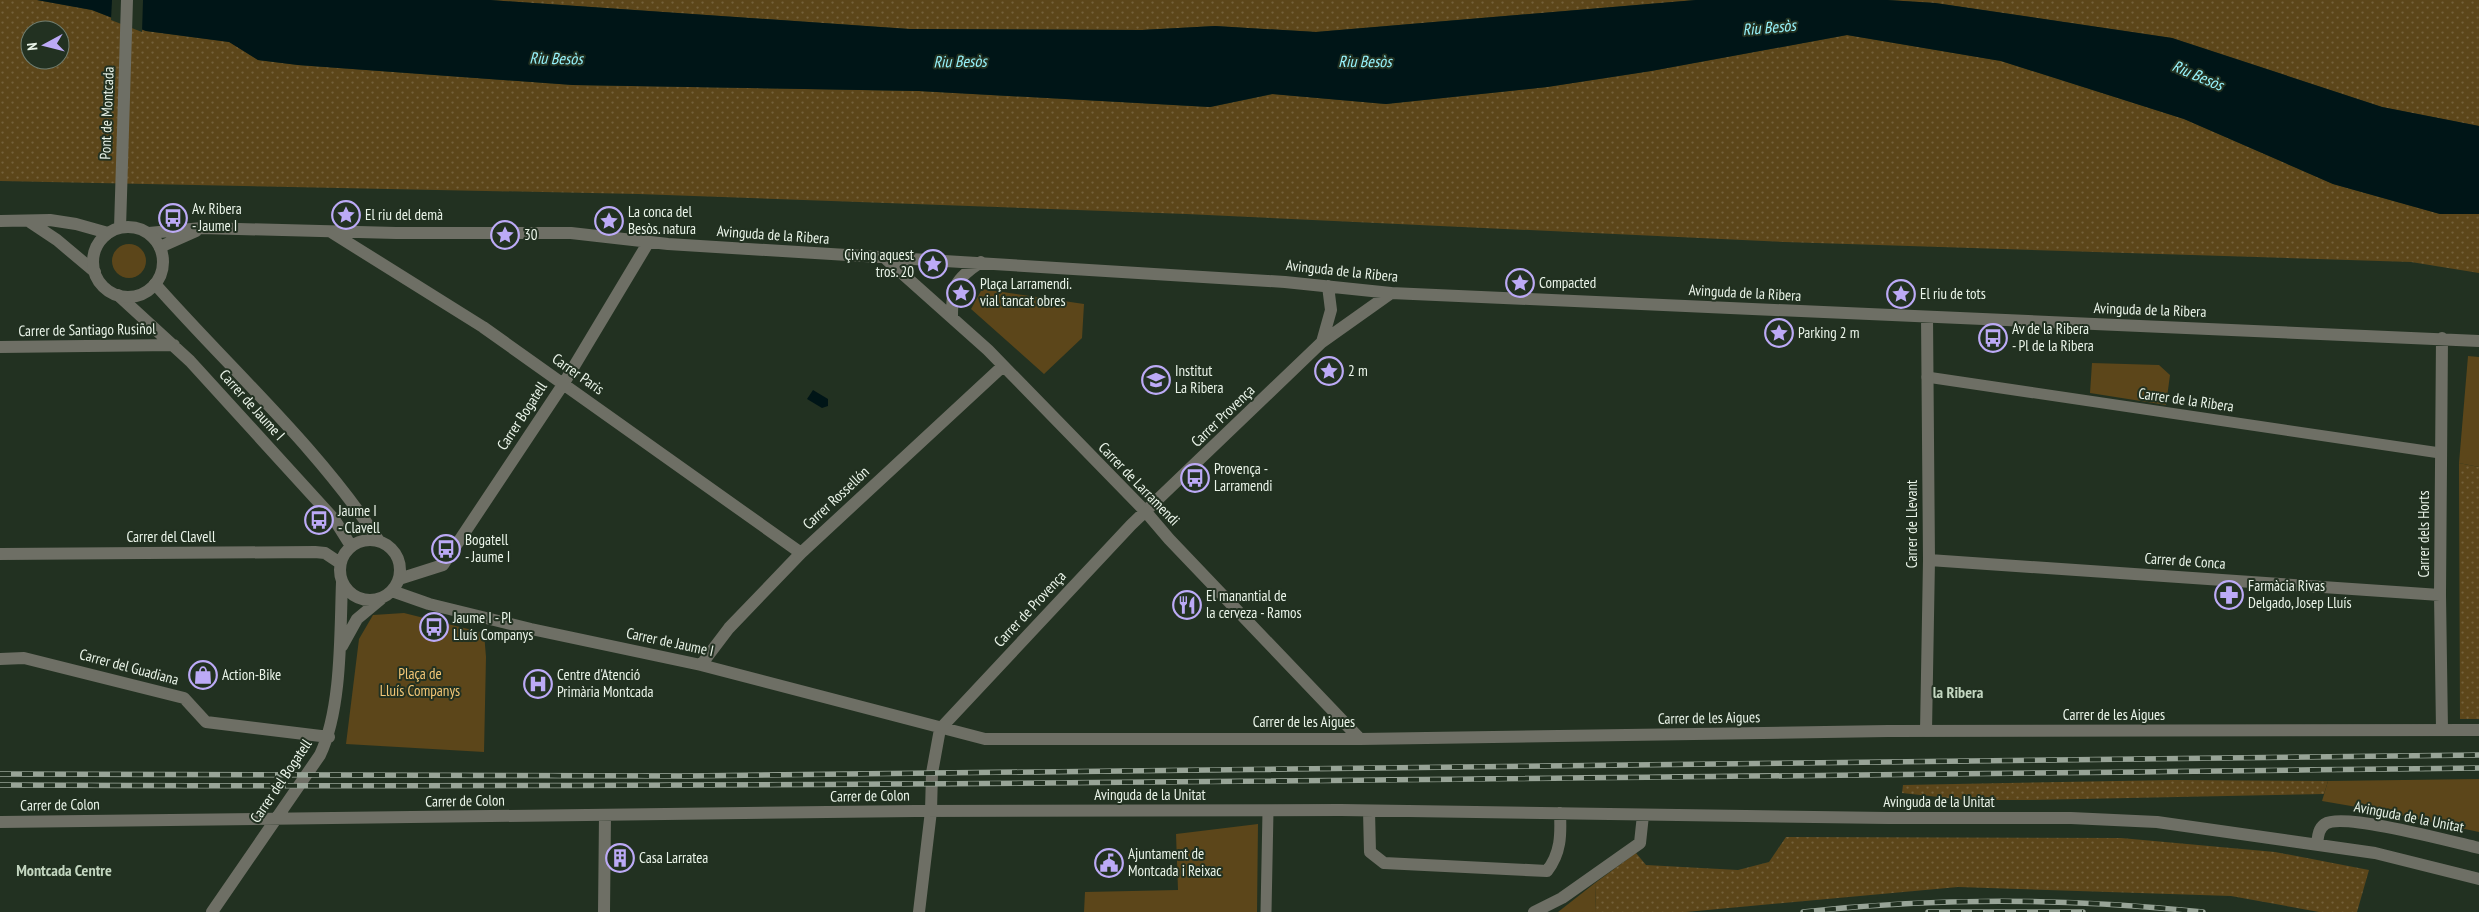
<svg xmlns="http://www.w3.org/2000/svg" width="2479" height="912" viewBox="0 0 2479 912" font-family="'PT Sans Narrow',sans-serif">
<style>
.grass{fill:url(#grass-dots);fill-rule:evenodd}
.green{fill:#5c461a}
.water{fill:#001517}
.pier{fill:#223121}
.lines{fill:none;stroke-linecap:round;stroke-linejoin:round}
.pedestrian{stroke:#6e6f65;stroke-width:11}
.minor{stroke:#6e6f65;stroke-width:12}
.tertiary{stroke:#6e6f65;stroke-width:12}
.rail-casing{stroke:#98a497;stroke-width:5.5}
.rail{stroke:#223121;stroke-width:4;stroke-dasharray:11;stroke-linecap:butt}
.labels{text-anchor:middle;stroke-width:4;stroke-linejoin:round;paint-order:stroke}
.street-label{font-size:15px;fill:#eaf4e9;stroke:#223121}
.poi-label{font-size:15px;fill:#eaf4e9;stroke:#223121;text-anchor:start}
.park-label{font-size:15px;fill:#f2c676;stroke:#223121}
.water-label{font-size:16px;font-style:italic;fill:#97f3fc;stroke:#223121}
.neighbourhood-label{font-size:16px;font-weight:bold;fill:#c3d6c0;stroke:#223121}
</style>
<defs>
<pattern id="grass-dots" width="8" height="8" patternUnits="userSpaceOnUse" patternTransform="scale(1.25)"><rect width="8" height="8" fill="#5c461a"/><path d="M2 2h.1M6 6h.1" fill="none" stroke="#74613b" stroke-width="1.8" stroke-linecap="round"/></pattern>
</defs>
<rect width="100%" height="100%" fill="#223121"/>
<path class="grass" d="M0 0H37L92 10 146 31 230 42 258 60 298 65 573 85 919 91 1210 107 1273 94 1386 104 1547 87 1651 71 1847 35 2001 61 2184 119 2333 184 2440 214H2479V273L2411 262 1785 242 1186 214 638 194 0 181ZM30 30H60V60H30Z
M490 0H1696L1316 32 1215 26 1142 30 909 29Z
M1887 0H2479V126L2382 107 2172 38 1935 3Z
M2459 463 2479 467V719H2460Z
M2173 780 2328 781 2324 794 2030 800H1966L1902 793 1903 785Z
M1786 837 2121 838 2275 852 2369 870 2357 912H2319L2231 896 1958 887 1686 912H1596L1595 883 1636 853 1646 865 1738 870 1769 862Z"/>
<path class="green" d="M112 261a17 17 0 1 1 34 0a17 17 0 1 1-34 0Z
M982 289 1084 304 1082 338 1044 374 971 309Z
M2468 356 2479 357V467L2459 463Z
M2092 363 2159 365 2170 375 2166 405 2090 393Z
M404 613 484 633 486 657 484 752 346 744 359 639 373 615Z
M2479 779V832L2380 811 2322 801 2328 781Z
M1258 824 1257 912H1084L1085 892 1178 890 1176 834Z
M1595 883 1596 912H1558Z"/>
<path class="water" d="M37 0H490L909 29 1142 30 1215 26 1316 32 1696 0H1887L1935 3 2172 38 2382 107 2479 126V214H2440L2333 184 2184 119 2001 61 1847 35 1651 71 1547 87 1386 104 1272 94 1210 107 919 91 573 85 298 65 258 60 229 42 146 31 92 10Z
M813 390 828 399V406L822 408 807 399Z"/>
<path class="pier" d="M112 0H143L142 32 111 20Z"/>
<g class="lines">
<path class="pedestrian" d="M1927 377 2440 453
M1266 912 1268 811"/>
<path class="minor" d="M0 221 50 220 76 224 108 233
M30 222 57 240 95 272
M331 232 483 327 801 553
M149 233 202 228 396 233H571L668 244 1285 282 1391 293 2479 341
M160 247 196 231
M886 259 988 350 1146 512 1169 539 1360 739
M155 284C230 369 317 446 379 541
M118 295 190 361 334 519 351 546
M952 317C952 286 955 279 981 262
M2442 338 2440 595 2442 730
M1322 342 1331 310 1328 286
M0 347 174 345
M340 570a30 30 0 1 1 60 0a30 30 0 1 1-60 0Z
M0 554 315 552 325 553 340 563
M1929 560 2440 595
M399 579 443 565 564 383 648 243
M392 591 429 604 531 629 701 665 985 739H1360L1888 731 2479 730
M342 646 357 619 381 599
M0 659 24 658 184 698 206 722 329 737
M701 665 729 628 801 553 1003 366
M940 729 1131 525 1322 342 1391 293
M1926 731 1929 560 1927 317
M1369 811 1370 852 1384 863 1547 871C1561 853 1561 835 1560 813
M0 822 915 811 1341 810 1888 818H2071L2157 822 2375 853 2479 879
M2317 844C2318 837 2318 829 2325 824 2343 812 2453 842 2479 848
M212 912 320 755C342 709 340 634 342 582
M604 912 605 815
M919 912 931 811 932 773 940 729
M1534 912 1562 898 1640 843 1643 815"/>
<path class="tertiary" d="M93 262a35 35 0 1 1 70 0a35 35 0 1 1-70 0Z
M120 228 127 0"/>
<defs>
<path id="rail" d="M0 774 687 776 2479 755
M0 785C826 789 1653 777 2479 768
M1803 912C1937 897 2069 898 2203 912
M1928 912H2083"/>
</defs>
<use href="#rail" class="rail-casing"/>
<use href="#rail" class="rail"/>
</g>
<defs>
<symbol id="sight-ring" viewBox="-11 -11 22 22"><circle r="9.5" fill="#223121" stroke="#bcaaf6" stroke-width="1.5"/><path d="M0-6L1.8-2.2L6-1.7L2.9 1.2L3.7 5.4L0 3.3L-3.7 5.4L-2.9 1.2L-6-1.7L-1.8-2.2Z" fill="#bcaaf6"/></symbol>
<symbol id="bus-ring" viewBox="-11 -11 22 22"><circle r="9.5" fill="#223121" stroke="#bcaaf6" stroke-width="1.5"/><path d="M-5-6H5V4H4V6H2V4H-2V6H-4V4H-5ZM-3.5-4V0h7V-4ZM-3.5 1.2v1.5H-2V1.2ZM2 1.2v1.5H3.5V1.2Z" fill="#bcaaf6"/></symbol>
<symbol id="school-ring" viewBox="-11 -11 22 22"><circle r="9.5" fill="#223121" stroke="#bcaaf6" stroke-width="1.5"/><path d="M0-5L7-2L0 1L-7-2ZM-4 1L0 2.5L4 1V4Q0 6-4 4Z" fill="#bcaaf6"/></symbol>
<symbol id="pharmacy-ring" viewBox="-11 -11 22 22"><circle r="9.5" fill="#223121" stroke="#bcaaf6" stroke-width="1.5"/><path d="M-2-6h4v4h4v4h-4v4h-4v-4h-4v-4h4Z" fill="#bcaaf6"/></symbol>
<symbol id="restaurant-ring" viewBox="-11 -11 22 22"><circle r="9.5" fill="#223121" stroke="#bcaaf6" stroke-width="1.5"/><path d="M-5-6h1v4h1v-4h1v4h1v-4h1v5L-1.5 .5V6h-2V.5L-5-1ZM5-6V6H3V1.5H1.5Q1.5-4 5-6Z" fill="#bcaaf6"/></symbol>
<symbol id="shop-ring" viewBox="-11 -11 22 22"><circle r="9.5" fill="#223121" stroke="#bcaaf6" stroke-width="1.5"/><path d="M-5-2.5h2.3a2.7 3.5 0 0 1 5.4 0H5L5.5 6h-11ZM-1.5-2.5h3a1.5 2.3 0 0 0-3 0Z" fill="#bcaaf6"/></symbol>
<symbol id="hospital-ring" viewBox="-11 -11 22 22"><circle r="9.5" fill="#223121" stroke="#bcaaf6" stroke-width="1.5"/><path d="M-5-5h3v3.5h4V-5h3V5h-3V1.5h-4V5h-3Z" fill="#bcaaf6"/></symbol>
<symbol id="building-ring" viewBox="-11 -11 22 22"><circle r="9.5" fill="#223121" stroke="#bcaaf6" stroke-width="1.5"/><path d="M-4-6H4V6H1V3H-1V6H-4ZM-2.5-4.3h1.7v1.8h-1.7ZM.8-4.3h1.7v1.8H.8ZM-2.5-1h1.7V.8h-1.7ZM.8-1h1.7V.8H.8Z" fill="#bcaaf6"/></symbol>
<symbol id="civic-ring" viewBox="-11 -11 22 22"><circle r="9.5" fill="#223121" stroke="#bcaaf6" stroke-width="1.5"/><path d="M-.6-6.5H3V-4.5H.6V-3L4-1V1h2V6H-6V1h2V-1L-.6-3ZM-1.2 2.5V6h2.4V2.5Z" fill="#bcaaf6"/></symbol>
</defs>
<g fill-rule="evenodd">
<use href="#sight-ring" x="330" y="199" width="32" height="32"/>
<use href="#bus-ring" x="157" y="202" width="32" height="32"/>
<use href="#sight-ring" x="593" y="205" width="32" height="32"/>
<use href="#sight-ring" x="489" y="219" width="32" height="32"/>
<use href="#sight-ring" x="917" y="248" width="32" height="32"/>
<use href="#sight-ring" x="1504" y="267" width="32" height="32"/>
<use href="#sight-ring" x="945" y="277" width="32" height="32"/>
<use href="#sight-ring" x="1885" y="278" width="32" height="32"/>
<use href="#sight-ring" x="1763" y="317" width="32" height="32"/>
<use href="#bus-ring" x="1977" y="322" width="32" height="32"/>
<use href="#sight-ring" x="1313" y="355" width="32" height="32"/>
<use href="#school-ring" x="1140" y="364" width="32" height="32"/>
<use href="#bus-ring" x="1179" y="462" width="32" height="32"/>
<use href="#bus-ring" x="303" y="504" width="32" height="32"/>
<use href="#bus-ring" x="430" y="533" width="32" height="32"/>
<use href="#pharmacy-ring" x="2213" y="579" width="32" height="32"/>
<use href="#restaurant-ring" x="1171" y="589" width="32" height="32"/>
<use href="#bus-ring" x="418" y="611" width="32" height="32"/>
<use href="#shop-ring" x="187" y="659" width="32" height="32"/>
<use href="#hospital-ring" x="522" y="668" width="32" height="32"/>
<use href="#building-ring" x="604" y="842" width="32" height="32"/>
<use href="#civic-ring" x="1093" y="847" width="32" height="32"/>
</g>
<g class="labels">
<g class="street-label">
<text transform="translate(107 113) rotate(-88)" y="5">Pont de Montcada</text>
<text transform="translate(773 235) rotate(4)" y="5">Avinguda de la Ribera</text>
<text transform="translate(1342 271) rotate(6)" y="5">Avinguda de la Ribera</text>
<text transform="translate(1745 293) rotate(3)" y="5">Avinguda de la Ribera</text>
<text transform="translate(2150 310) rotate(2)" y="5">Avinguda de la Ribera</text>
<text transform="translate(87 330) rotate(-1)" y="5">Carrer de Santiago Rusiñol</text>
<text transform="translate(578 374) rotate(35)" y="5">Carrer Paris</text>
<text transform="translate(2186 400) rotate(8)" y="5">Carrer de la Ribera</text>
<text transform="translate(252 405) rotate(48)" y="5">Carrer de Jaume I</text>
<text transform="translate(522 416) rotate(-57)" y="5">Carrer Bogatell</text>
<text transform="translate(1223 416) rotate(-44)" y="5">Carrer Provença</text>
<text transform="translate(1139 484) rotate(46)" y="5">Carrer de Larramendi</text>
<text transform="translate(836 498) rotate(-43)" y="5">Carrer Rossellón</text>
<text transform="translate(1912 524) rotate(-90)" y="5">Carrer de Llevant</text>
<text transform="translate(2424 534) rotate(-90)" y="5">Carrer dels Horts</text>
<text x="171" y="542">Carrer del Clavell</text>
<text transform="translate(2185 561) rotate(4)" y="5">Carrer de Conca</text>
<text transform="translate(1030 609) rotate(-47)" y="5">Carrer de Provença</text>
<text transform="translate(670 642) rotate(12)" y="5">Carrer de Jaume I</text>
<text transform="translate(129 667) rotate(15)" y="5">Carrer del Guadiana</text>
<text x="2114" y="720">Carrer de les Aigues</text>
<text transform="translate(1709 718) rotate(-1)" y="5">Carrer de les Aigues</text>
<text x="1304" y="727">Carrer de les Aigues</text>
<text transform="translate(281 781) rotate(-56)" y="5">Carrer del Bogatell</text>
<text x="1150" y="800">Avinguda de la Unitat</text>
<text transform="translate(870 796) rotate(-1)" y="5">Carrer de Colon</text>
<text transform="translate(465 801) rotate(-1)" y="5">Carrer de Colon</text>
<text x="1939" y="807">Avinguda de la Unitat</text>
<text transform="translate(60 805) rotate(-1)" y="5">Carrer de Colon</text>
<text transform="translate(2409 817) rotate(11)" y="5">Avinguda de la Unitat</text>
</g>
<g class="poi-label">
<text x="192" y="214">Av. Ribera<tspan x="192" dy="17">- Jaume I</tspan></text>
<text x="628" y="217">La conca del<tspan x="628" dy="17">Besòs. natura</tspan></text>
<text x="365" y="220">El riu del demà</text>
<text x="524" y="240">30</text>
<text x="914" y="260" text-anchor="end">Çiving aquest<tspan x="914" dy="17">tros. 20</tspan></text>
<text x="1539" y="288">Compacted</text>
<text x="980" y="289">Plaça Larramendi.<tspan x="980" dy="17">vial tancat obres</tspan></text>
<text x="1920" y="299">El riu de tots</text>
<text x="2012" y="334">Av de la Ribera<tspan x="2012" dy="17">- Pl de la Ribera</tspan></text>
<text x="1798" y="338">Parking 2 m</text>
<text x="1175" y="376">Institut<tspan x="1175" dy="17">La Ribera</tspan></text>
<text x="1348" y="376">2 m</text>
<text x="1214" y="474">Provença -<tspan x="1214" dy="17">Larramendi</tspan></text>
<text x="338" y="516">Jaume I<tspan x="338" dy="17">- Clavell</tspan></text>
<text x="465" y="545">Bogatell<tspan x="465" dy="17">- Jaume I</tspan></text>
<text x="2248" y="591">Farmàcia Rivas<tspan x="2248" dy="17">Delgado, Josep Lluís</tspan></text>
<text x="1206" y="601">El manantial de<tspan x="1206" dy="17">la cerveza - Ramos</tspan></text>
<text x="453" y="623">Jaume I - Pl<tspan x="453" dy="17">Lluís Companys</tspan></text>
<text x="222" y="680">Action-Bike</text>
<text x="557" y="680">Centre d'Atenció<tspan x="557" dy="17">Primària Montcada</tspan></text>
<text x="1128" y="859">Ajuntament de<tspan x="1128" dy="17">Montcada i Reixac</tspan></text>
<text x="639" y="863">Casa Larratea</text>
</g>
<g class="park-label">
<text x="420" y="679">Plaça de<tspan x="420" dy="17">Lluís Companys</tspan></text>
</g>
<g class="water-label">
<text transform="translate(1769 27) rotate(-5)" y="6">Riu Besòs</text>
<text transform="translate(556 58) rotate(1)" y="6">Riu Besòs</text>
<text transform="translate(960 61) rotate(-1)" y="6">Riu Besòs</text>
<text x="1365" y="67">Riu Besòs</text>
<text transform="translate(2198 75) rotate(23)" y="6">Riu Besòs</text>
</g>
<g class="neighbourhood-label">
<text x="1958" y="698">la Ribera</text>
<text x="64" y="876">Montcada Centre</text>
</g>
</g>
<g transform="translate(45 45) rotate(263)"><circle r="24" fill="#223121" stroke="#727f71"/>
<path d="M0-4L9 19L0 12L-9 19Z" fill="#bcaaf6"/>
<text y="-8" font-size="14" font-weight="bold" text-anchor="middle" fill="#eaf4e9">N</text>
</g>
</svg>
